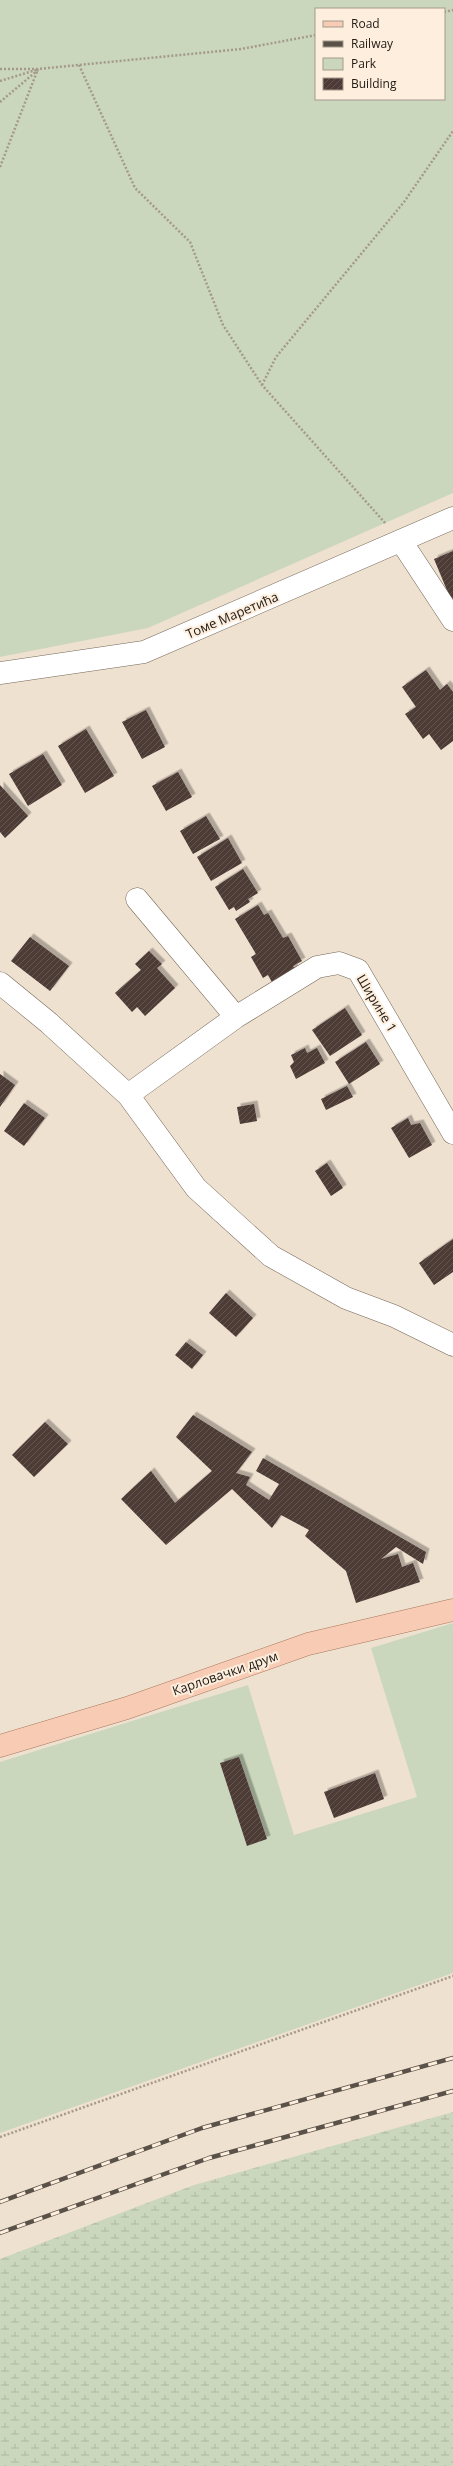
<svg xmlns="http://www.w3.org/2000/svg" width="453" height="2466" viewBox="0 0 453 2466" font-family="'Open Sans',sans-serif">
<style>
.green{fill:#cbd7bc;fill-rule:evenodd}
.wetland{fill:url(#wetland-marsh)}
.building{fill:url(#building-hatch);filter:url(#shadow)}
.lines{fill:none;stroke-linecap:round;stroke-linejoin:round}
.minor-casing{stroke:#746758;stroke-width:23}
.major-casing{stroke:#a9785c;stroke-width:23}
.path{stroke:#a4998c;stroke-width:2.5;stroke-dasharray:2 2;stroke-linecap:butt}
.minor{stroke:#fff;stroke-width:22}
.major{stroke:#f8ccb4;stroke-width:22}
.rail-casing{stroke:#5a5249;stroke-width:4.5}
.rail{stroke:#fdeedd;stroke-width:3;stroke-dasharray:9;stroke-linecap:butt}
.labels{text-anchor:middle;stroke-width:4;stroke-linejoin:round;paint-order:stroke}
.street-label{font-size:13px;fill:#1f1a14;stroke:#fdeedd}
</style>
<defs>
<pattern id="wetland-marsh" width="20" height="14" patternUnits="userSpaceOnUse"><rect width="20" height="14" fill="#cbd7bc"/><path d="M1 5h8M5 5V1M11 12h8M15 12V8" fill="none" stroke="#aeb8a1"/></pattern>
<pattern id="building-hatch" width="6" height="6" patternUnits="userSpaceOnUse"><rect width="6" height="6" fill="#4d3a36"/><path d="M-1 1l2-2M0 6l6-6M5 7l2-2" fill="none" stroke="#635450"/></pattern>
<filter id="shadow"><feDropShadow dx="3.5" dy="-3.5" stdDeviation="0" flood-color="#0004"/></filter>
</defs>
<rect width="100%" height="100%" fill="#efe1d0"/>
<path class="green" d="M0 0H453V493L148 628 0 657ZM316 9H444V99H316Z
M453 1623V1973L0 2133V1762L248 1685 294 1835 417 1797 371 1648Z"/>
<path class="wetland" d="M453 2112V2466H0V2259L194 2185Z"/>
<path class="building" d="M453 551V599L451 600 434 559Z
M426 670 440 690 447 684 453 692V741L441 750 429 734 423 739 405 714 416 707 402 687Z
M146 710 165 747 142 759 122 722Z
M86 729 114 776 85 793 58 746Z
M43 754 62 785 28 806 9 774Z
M178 772 192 797 166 811 152 786Z
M0 785 28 816 5 838 0 832Z
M206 816 220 839 193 854 180 831Z
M228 838 242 863 211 881 197 857Z
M243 869 258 893 248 899 250 902 236 911 234 907 229 910 215 887Z
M258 905 264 915 268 913 283 938 288 936 302 961 293 966 297 973 274 986 268 975 263 978 251 957 256 954 235 919Z
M30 937 69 966 50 991 11 961Z
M149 951 162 964 157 968 175 988 145 1016 137 1007 132 1012 115 993 141 970 135 964Z
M345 1008 362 1035 330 1056 312 1030Z
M366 1042 380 1064 349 1084 335 1062Z
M305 1048 307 1053 317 1048 325 1063 296 1079 290 1066 294 1062 291 1055Z
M0 1074 15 1085 0 1107Z
M347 1086 353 1097 326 1110 321 1099Z
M24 1103 45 1118 24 1146 4 1131Z
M254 1104 257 1121 240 1124 237 1107Z
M408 1118 411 1125 420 1123 432 1145 409 1158 391 1128Z
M327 1163 343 1188 331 1196 315 1171Z
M453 1239V1272L434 1285 419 1263Z
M226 1293 253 1318 236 1337 209 1313Z
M186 1342 203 1355 192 1369 175 1355Z
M193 1415 252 1452 236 1473 250 1477 246 1485 269 1500 279 1484 256 1471 263 1458 426 1552 423 1564 396 1547 381 1559 398 1554 402 1567 413 1563 420 1582 356 1603 346 1571 305 1536 309 1530 281 1515 272 1528 232 1489 166 1545 121 1499 151 1471 175 1503 212 1471 176 1437Z
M45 1422 68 1444 34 1477 12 1455Z
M239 1757 267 1839 247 1846 220 1763Z
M375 1773 384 1799 334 1818 324 1792Z"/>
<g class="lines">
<defs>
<path id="minor" d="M401 541 453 620
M0 673 144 652 453 518
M0 983 49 1023 128 1095 196 1188 271 1256 346 1298 394 1316 453 1345
M236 1017 317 967 339 963 358 970 453 1133
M128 1095 236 1017 137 899"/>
<path id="major" d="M0 1746 127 1708 308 1644 453 1610"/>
</defs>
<use href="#minor" class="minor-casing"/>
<use href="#major" class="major-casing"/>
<path class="path" d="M444 12 453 10
M79 65 135 188 190 242 223 325 262 385 386 524
M0 69H38L241 49 316 35
M0 81 36 70
M0 102 38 70
M0 167 38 69
M262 385 276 357 404 202 453 131
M0 2137 453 1976"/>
<use href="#minor" class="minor"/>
<use href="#major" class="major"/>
<defs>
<path id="rail" d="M0 2202 202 2128 453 2058
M0 2233 209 2158 453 2091"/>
</defs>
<use href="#rail" class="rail-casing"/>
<use href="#rail" class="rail"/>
</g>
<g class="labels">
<g class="street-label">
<text transform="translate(232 615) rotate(-23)" y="5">Томе Маретића</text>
<text transform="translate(377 1003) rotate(59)" y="5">Ширине 1</text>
<text transform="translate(225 1673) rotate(-19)" y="5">Карловачки друм</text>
</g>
</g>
<rect x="315" y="8" width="130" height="92" fill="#fdeedd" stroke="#a4998d"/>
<rect x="323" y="21" width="20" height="6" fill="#f8ccb4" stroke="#a4998d"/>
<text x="351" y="28" font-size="12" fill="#1f1a14">Road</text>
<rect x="323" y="41" width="20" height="6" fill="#5a5249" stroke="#a4998d"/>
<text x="351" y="48" font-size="12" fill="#1f1a14">Railway</text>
<rect x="323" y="58" width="20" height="12" fill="#cbd7bc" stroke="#a4998d"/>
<text x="351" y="68" font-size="12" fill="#1f1a14">Park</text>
<rect x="323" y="78" width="20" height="12" fill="url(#building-hatch)" stroke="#a4998d"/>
<text x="351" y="88" font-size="12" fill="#1f1a14">Building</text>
</svg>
